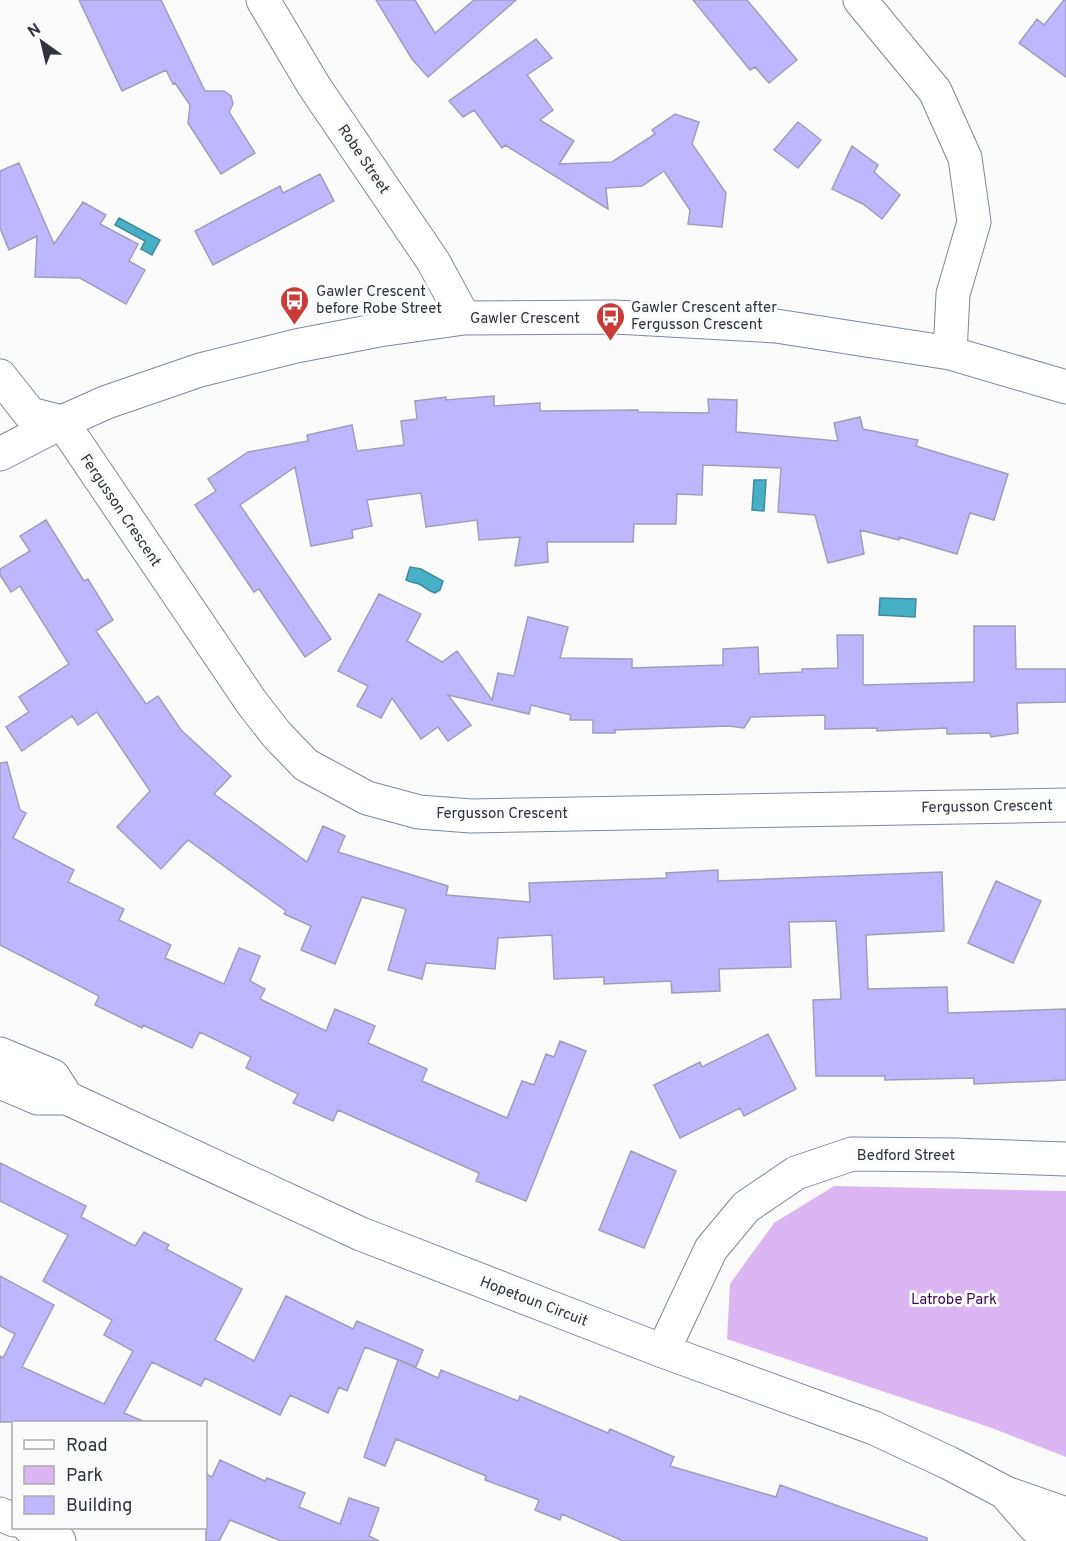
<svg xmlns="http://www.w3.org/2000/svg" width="1066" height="1541" viewBox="0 0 1066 1541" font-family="Overpass,sans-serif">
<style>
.green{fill:#dcb6f2}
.water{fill:#47afc6;stroke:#408a9d;stroke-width:1.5}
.building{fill:#beb7ff;stroke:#9f9eb6;stroke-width:1.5}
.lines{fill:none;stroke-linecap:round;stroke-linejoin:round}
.minor-casing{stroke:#7d889d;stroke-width:35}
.major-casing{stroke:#7d889d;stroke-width:35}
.minor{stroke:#fff;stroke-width:33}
.major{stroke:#fff;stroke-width:33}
.labels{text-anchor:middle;stroke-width:6;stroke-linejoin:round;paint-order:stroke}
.street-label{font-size:15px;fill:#2f333c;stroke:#fbfbfb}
.poi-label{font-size:15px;fill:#2f333c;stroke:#fbfbfb;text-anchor:start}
.park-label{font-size:15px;fill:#3e0b54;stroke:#fbfbfb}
</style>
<rect width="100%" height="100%" fill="#fbfbfb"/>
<path class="green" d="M834 1186 1066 1191V1457L989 1427 727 1339 730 1284 774 1223Z"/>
<path class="water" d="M119 218 160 240 152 255 141 249 145 241 115 225Z
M754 480H766L764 511 752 510Z
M410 567 421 569 443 581 440 590 435 593C428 591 425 587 419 584 414 582 410 583 406 580Z
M880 598 916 599 915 617 879 615Z"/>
<path class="building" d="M79 0H161L205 91H224L231 96 233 104 229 112 255 153 221 174 188 123 190 105 175 83 173 84 166 70 122 91Z
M376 0H415L435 33 474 0H516L428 77 412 59Z
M693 0H747L797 60 769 83 755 67 750 70Z
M1064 0H1066V77L1019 43 1037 19 1044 25Z
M536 39 552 58 527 75 553 110 540 120 574 141 559 164 612 162 655 134 652 130 675 114 699 122 692 144 726 193 722 227 688 224 690 210 664 171 642 186 606 188 608 209 505 145 502 148 474 110 463 117 449 101Z
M798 122 821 140 798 168 774 150Z
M852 146 878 165 874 172 900 195 882 219 863 204 832 189Z
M19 163 54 244 83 202 106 215 100 224 138 244 129 261 145 270 126 304 80 278 35 277 37 236 9 250 0 228V171Z
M320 174 334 201 213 265 195 231 280 186 283 193Z
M494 396V406L540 403V411L638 410V412L709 413 708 399 737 400 736 432 838 441 834 423 860 417 863 429 918 440 916 446 1008 474 994 520 970 513 957 554 899 537V540L860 530 864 554 828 563 815 515 778 512 781 468 703 465 702 495 677 494 676 524H634L633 542H547L548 562 515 566 520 537 479 540 477 520 426 527 421 493 367 500 372 526 352 530 353 538 311 546 295 467 240 505 331 639 305 657 259 589 254 592 195 505 216 491 208 479 248 452 308 441 307 435 352 425 357 451 404 445 401 421 417 419 415 401 446 397V400Z
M46 520 84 581 88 579 113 620 96 631 146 704 158 696 181 730 231 776 214 794 307 862 323 826 345 836 338 852 448 886 446 895 530 902 529 883 667 878 666 873 718 870V881L942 872 944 931 866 935 868 989 947 987 948 1013 1066 1009V1080L974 1084V1078L885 1080V1076H816L813 1000 841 999 836 921 789 922 791 967 719 969 720 991 672 993 671 981 604 984V977L554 979 552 935 498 938 495 969 426 963 422 979 388 970 406 909 362 897 335 964 301 950 311 926 284 914 286 911 188 840 161 869 117 827 150 791 97 712 78 725 72 716 22 751 6 727 29 712 19 697 69 664 20 586 11 592 0 575V569L30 551 20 536Z
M379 594 421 614 407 641 442 662 457 651 492 700 498 673 514 676 528 617 568 627 560 658 632 659V668L723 665V649L758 647 759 674 802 672V669L838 668 837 635H863V685L974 682V626H1015L1016 669H1066V702L1017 703 1018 733 991 737 990 733 947 734V728L877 731V728L825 729V715L751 717 744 728 729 726 615 730V733H593V720H570L571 715 531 705 529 714 448 695 471 725 448 741 438 727 421 739 392 698 381 718 357 706 368 686 338 671Z
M7 762 20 810 26 813 13 838 74 870 68 882 124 909 119 920 171 945 165 958 224 984 239 948 260 956 250 981 265 989 260 999 326 1031 335 1009 375 1026 368 1043 427 1069 422 1081 507 1118 522 1081 534 1085 546 1054 554 1057 560 1041 586 1051 526 1201 476 1181 479 1173 338 1110 333 1121 293 1103 298 1094 246 1068 251 1057 200 1032 192 1048 143 1025 142 1028 95 1005 99 996 0 945V763Z
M996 881 1041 901 1013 963 968 943Z
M768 1034 796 1089 744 1116 740 1108 680 1138 654 1085 700 1062 702 1067Z
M631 1151 676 1171 644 1248 599 1230Z
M0 1163 86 1206 81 1217 135 1246 144 1232 169 1245 166 1249 242 1289 215 1340 254 1361 286 1296 353 1329 357 1321 423 1350 416 1367 399 1360 438 1378 441 1370 518 1401 520 1396 608 1433 610 1429 674 1457 670 1466 776 1497 780 1485 927 1538V1541H623L562 1514 560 1520 535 1510 539 1500 485 1480 486 1476 396 1439 385 1466 364 1457 398 1360 365 1347 347 1391 339 1387 328 1413 290 1395 280 1415 205 1378 201 1386 152 1362 124 1413 145 1422H0V1356L3 1358 15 1334 0 1326V1276L54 1305 22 1367 104 1404 133 1351 104 1335 112 1320 43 1281 68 1235 0 1201Z
M220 1460 265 1481 267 1478 305 1493 299 1507 340 1524 349 1498 379 1508 369 1536 379 1541H281L230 1520 219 1541H206V1474L212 1477Z"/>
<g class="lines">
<defs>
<path id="minor" d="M263 0 314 86 433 261 464 318
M860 0 935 91 965 158 974 222 953 294 950 353
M0 376 30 414 62 422 252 703 277 735 306 765 367 798 419 812 471 816 1066 805
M0 454 62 422 107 402 200 370 296 346 379 330 464 318 615 317 776 326 950 353 1066 387
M663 1351 711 1249 746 1207 796 1173 852 1154 954 1155 1066 1159
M0 1514 14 1520
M30 1528 59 1541"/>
<path id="major" d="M0 1054 53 1076 67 1098
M0 1082 38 1098H67L361 1234 663 1351 874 1428 949 1463 1006 1493 1066 1514
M1007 1495 1034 1526 1053 1541"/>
</defs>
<use href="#minor" class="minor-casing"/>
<use href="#major" class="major-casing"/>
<use href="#minor" class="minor"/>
<use href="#major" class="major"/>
</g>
<defs>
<symbol id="bus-pin" viewBox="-11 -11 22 30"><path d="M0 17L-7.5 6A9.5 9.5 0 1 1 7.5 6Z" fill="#c93b37" stroke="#fbfbfb"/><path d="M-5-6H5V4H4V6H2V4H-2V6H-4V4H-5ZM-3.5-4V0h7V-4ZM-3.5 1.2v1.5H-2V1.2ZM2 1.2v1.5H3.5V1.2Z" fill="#fff"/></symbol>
</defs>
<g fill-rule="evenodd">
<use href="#bus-pin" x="278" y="284" width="33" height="45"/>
<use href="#bus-pin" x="594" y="300" width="33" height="45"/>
</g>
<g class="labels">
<g class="street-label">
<text transform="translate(364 159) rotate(56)" y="5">Robe Street</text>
<text x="525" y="323">Gawler Crescent</text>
<text transform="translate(121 510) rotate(56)" y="5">Fergusson Crescent</text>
<text transform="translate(987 806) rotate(-1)" y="5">Fergusson Crescent</text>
<text x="502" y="818">Fergusson Crescent</text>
<text x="906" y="1160">Bedford Street</text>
<text transform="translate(534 1301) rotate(21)" y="5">Hopetoun Circuit</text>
</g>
<g class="poi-label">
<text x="316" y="296">Gawler Crescent<tspan x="316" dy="17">before Robe Street</tspan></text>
<text x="631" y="312">Gawler Crescent after<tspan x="631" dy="17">Fergusson Crescent</tspan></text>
</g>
<g class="park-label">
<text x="954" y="1304">Latrobe Park</text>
</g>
</g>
<rect x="12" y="1421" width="195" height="108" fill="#fbfbfb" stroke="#a9abaf" stroke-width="1.5"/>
<rect x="24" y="1440" width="30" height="9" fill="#ffffff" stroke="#a9abaf" stroke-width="1.5"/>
<text x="66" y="1451" font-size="18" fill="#2f333c">Road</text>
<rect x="24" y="1466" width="30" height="18" fill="#dcb6f2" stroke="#a9abaf" stroke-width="1.5"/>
<text x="66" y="1481" font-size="18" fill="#2f333c">Park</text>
<rect x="24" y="1496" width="30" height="18" fill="#beb7ff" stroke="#a9abaf" stroke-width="1.5"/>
<text x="66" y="1511" font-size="18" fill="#2f333c">Building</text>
<g transform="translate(42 42) rotate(326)" stroke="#fbfbfb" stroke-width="4.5" paint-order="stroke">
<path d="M0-4.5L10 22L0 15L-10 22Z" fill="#2f333c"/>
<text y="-9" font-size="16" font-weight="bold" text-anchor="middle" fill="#2f333c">N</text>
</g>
</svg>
